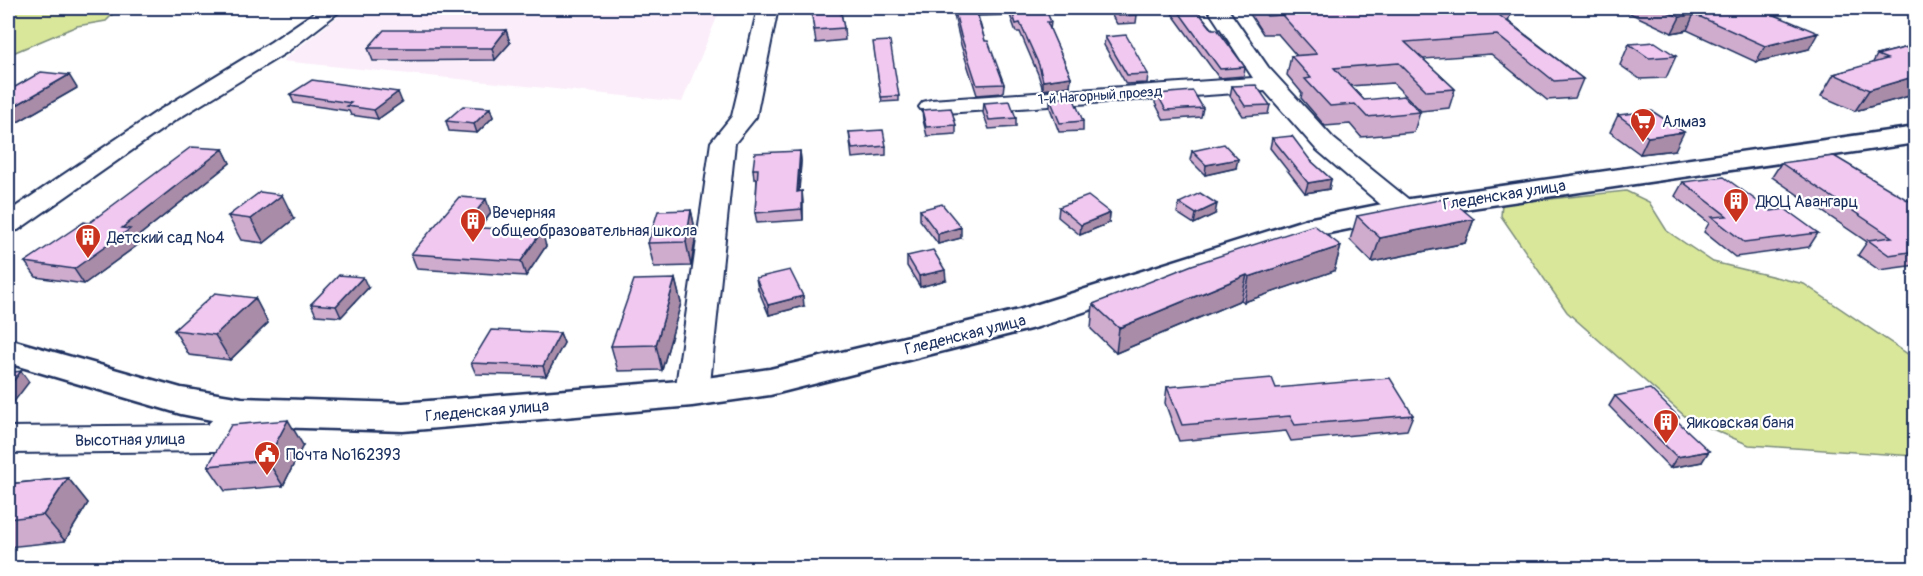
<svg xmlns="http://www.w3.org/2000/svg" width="1923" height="576" viewBox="0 0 1923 576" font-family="Pangolin,sans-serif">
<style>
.built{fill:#fbeefa}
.green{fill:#d9e79a;stroke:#7a8b7c;stroke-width:1.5}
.water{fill:#87c0e6;stroke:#5c86b0;stroke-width:1.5}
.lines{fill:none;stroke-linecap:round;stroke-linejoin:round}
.minor-casing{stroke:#1b2f5e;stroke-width:4}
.major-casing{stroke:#1b2f5e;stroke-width:5}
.minor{fill:#fff;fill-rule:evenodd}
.major{fill:#fff;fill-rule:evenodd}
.wall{fill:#cfacce;stroke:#1b2f5e;stroke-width:1.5}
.shaded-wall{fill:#a98ca8;stroke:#1b2f5e;stroke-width:1.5}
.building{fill:#f1c8f0;stroke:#1b2f5e;stroke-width:1.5}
.labels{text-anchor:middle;stroke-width:4.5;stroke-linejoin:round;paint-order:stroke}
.far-street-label{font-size:14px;fill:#1b2f5e;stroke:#fff}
.poi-label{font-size:16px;fill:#1b2f5e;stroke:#fff;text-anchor:start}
.street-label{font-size:16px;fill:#1b2f5e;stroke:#fff}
</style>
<rect width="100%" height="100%" fill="#fff"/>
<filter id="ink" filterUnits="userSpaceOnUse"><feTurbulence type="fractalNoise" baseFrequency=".0167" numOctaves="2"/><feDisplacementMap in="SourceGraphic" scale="12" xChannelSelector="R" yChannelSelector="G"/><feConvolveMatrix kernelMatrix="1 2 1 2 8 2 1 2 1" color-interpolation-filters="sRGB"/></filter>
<g filter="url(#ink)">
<path class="built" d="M348 8H721L682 102 282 61Z"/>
<path class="green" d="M8 8H119L106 21 77 26 8 55Z
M1626 191 1649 202 1667 231 1713 262 1804 284 1915 359V456L1749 445 1687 418 1567 312 1501 216 1502 204Z"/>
<path class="water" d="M1244 563 1349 568H1183Z"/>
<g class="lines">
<defs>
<path id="minor" d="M321 8H344L287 52 174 121 18 230 8 232V212L158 111 271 42Z
M758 8H778L756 117 735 143 709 393 704 401 692 405 680 401 675 393 711 142 732 116Z
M1207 8H1227L1268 67 1334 139 1413 203 1417 209 1413 215 1403 217 1393 215 1316 149 1265 91 931 114 923 112 919 107 923 102 931 100 1253 78Z
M242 400 254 403 259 412C250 429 233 445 215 451L8 453V427L207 425 230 403Z"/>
<path id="major" d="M1916 127V143L1403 218 1314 236 1038 327 770 395 692 406 403 431 242 426 181 414 8 363V339L181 388 242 398 403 403 692 380 770 369 1019 310 1307 219 1403 200Z"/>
</defs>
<use href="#minor" class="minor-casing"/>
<use href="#major" class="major-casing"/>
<use href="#minor" class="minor"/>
<use href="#major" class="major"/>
</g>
<path class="wall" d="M811 8H840L844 28 845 40 816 43Z
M948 8H1045L1051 22 1050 30 1071 77 1070 86 1043 90 1038 74 1020 32H1016L1010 15 978 16 985 41 1004 84 1003 93 977 95 961 45 953 11H949Z
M1107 8H1133L1137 15 1136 23 1117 24Z
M1168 8H1195L1245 67 1244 76 1219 78Z
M1246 8H1513L1508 21 1583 79 1575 98 1547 100 1491 54 1423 59 1455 89 1449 108 1421 111 1393 83 1350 86 1364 100 1420 112 1414 132 1361 137 1350 124 1325 126 1301 98 1302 93 1287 75 1291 56H1297L1278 34H1263Z
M1619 8H1758L1809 49 1756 62 1687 30 1672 33Z
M506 30 510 43 495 60 373 61 368 48Z
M1105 37 1148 74 1147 83 1126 84 1104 45Z
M1629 44 1676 56 1666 78 1640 79 1620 65Z
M1916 45V98L1909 96 1855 111 1821 96 1834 74 1872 64 1877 55Z
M874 46 899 96V101L882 102Z
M1232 86 1270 105 1268 114 1243 116 1230 96Z
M77 88 16 123H8V91Z
M290 94 402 102 378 119 351 115 349 111 294 103Z
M1157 94 1203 108 1201 117 1164 120 1155 103Z
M1050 99 1083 121V131L1059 132 1050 108Z
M984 103 1016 118V127L989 129 983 113Z
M490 108 493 117 477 133 449 131 446 121Z
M922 110 956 125V134L927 136 923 120Z
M1618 115 1675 150 1640 154 1610 132Z
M849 132 886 146V155L852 158Z
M1272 138 1310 160 1331 179 1329 189 1305 193 1270 148Z
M223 149 230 163 136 238 139 244 84 284 36 277 25 262 89 223Z
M800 151 801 161 799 192 802 191 803 220 757 223 755 213 757 179H754L753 169Z
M1192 151 1236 168 1205 175 1190 160Z
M1781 163 1916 205V265L1879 270 1858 255 1867 242 1772 177Z
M1683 182 1771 211 1818 233 1809 247 1735 257 1704 232 1709 223 1675 196Z
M1179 203 1215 214 1194 224 1177 213Z
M1059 207 1110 213 1109 223 1080 235 1058 217Z
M691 210 696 234 691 266 654 267 648 243Z
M920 210 961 238 938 244 920 220Z
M491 213 480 228 546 246 526 276 417 269 411 254Z
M228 216 294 219 264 243 241 240Z
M1357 216 1474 219 1465 243 1372 262 1350 240Z
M1341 246 1334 271 1244 302 1241 300 1116 353 1091 329 1093 304Z
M907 256 946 280 920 287 907 266Z
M756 278 804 306 769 315 758 289Z
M675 279 681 303 662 370 618 371 611 346Z
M368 288 341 317 316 315 311 304Z
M255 298 268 323 230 360 189 355 174 330Z
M560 333 564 343 546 376 476 374 471 363Z
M1167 387 1276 388 1413 415 1407 430 1291 441 1286 431 1179 441 1165 403Z
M1615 396 1677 420 1702 462 1670 468 1609 406Z
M303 445 283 486 225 491 208 466Z
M68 478 88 503 65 541 8 547V484Z"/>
<path class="shaded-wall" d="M1694 14 1687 30 1672 33 1680 17Z
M506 30 510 43 495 60 492 48Z
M1818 33 1809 49 1756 62 1765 46Z
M69 75 77 88 16 123 8 110Z
M1916 76V86L1909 96 1855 111 1869 90Z
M1071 77 1070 86 1043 90V81Z
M398 92 402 102 378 119 374 110Z
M490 108 493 117 477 133 474 124Z
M1684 132 1675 150 1640 154 1648 137Z
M223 149 230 163 136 238 139 244 84 284 74 269 122 228Z
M800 151 801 161 798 202 797 192Z
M1238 159 1236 168 1205 175 1206 165Z
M1331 179 1329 189 1305 193 1308 183Z
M802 191 803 201V220L802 209Z
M282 195 294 219 264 243 251 219Z
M486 199 491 213 469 241 464 227Z
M1217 204 1215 214 1194 224 1196 214Z
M691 210 696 234 691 266 686 242Z
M1110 213 1109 223 1080 235 1081 225Z
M1474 219 1465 243 1372 262 1380 238Z
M961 227V238L938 244V234Z
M542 231 546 246 526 276 521 261Z
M1341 246 1334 271 1244 302 1249 277Z
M945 270 946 280 920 287 919 276Z
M1247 275 1241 300 1116 353 1119 328Z
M363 277 368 288 341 317 336 306Z
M675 279 681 303 662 370 656 345Z
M803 296 804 306 769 315 768 305Z
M255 298 268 323 230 360 215 335Z
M560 333 564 343 546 376 543 366Z
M21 371 29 382 10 407 8 404V388Z
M288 420 303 445 283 486 267 460Z
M1709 451 1702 462 1670 468 1677 457Z
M68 478 88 503 65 541 43 515Z"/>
<path class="building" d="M811 8H840L844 28 814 30Z
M954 8H985H975L985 41H988L1004 84 977 85 961 36Z
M1011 8H1045L1051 22H1047L1071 77 1043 81 1039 65 1020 23 1016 24Z
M1113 8H1133L1137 15 1118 16Z
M1176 8H1195L1212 29H1217L1245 67 1220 69Z
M1261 8H1513L1491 9 1583 79 1554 81 1497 35 1405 42 1455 89 1427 91 1399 63 1334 68 1364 100 1404 96 1420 112 1367 117 1355 104 1330 106 1305 79 1311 78 1291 56 1317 54 1282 15 1267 16Z
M1658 8H1758L1818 33 1765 46 1694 14 1680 17Z
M384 30H506L492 48H368Z
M1126 35 1148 74 1127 75 1105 37Z
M890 41 899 96 881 97 873 42Z
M1655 42 1676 56 1649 58 1629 44Z
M1916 45V76L1869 90 1834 74 1887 59 1877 55Z
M41 72 69 75 8 110V91Z
M312 80 398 92 374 110 347 106 351 103 290 94Z
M1256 85 1270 105 1245 106 1232 86Z
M1193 91 1203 108 1166 110 1157 94Z
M1073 97 1083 121 1060 123 1050 99Z
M1010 101 1016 118 989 120 984 103Z
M463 106 490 108 474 124 446 121Z
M951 108 956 125 926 127 922 110Z
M1652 111 1684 132 1648 137 1618 115Z
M883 130 886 146 852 149 849 132Z
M1292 136 1310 160 1331 179 1308 183 1272 138Z
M1224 144 1238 159 1206 165 1192 151Z
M191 147 223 149 122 228 130 229 74 269 25 262 84 222 89 223Z
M800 151 797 192 802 191V209L755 213 758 169H753L755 153Z
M1834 156 1916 205V251L1889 255 1868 240 1892 237 1781 163Z
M1724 177 1771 211 1785 209 1818 233 1744 242 1712 217 1727 216 1683 182Z
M260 192 282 195 251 219 228 216Z
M1200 193 1217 204 1196 214 1179 203Z
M1088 196 1110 213 1081 225 1059 207Z
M459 197 486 199 464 227 542 231 521 261 411 254Z
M1449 198 1474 219 1380 238 1357 216Z
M942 204 961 227 938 234 920 210Z
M691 210 686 242 648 243 658 211Z
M1314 225 1341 246 1249 277 1247 275 1119 328 1093 304 1192 265Z
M933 250 945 270 919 276 907 256Z
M790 270 803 296 768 305 756 278Z
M339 275 363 277 336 306 311 304Z
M675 279 656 345 611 346 634 280Z
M215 293 255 298 215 335 174 330Z
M491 330 560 333 543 366 471 363Z
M21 371 8 388V373Z
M1272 378 1276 388 1390 378 1413 415 1295 425 1290 416 1182 425 1167 387Z
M1650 389 1679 417 1674 418 1709 451 1677 457 1615 396Z
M288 420 267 460 208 466 231 425Z
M68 478 43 515 8 519V484Z"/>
</g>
<defs>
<symbol id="supermarket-pin" viewBox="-11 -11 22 30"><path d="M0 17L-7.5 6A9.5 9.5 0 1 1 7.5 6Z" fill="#c8321e" stroke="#fff"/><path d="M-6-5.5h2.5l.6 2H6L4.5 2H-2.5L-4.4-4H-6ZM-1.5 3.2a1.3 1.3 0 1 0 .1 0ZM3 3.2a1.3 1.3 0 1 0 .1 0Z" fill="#fff"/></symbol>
<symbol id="building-pin" viewBox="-11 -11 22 30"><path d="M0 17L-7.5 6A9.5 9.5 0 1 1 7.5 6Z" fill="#c8321e" stroke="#fff"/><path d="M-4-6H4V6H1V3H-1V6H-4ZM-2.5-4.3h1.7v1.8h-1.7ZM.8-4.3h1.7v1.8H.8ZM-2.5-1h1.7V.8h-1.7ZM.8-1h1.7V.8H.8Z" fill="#fff"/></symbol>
<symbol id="civic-pin" viewBox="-11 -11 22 30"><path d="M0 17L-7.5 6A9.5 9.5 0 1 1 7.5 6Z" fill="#c8321e" stroke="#fff"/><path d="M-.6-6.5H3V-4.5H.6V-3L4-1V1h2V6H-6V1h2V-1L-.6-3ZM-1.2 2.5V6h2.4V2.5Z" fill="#fff"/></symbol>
</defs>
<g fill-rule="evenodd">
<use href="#supermarket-pin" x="1628" y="106" width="30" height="40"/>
<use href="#building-pin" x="1721" y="186" width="30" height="40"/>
<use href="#building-pin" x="458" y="206" width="30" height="40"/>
<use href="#building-pin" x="73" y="222" width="30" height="40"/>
<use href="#building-pin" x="1651" y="407" width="30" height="40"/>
<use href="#civic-pin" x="252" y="439" width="30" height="40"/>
</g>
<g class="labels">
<g class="far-street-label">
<text transform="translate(1100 95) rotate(-4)" y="5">1-й Нагорный проезд</text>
</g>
<g class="poi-label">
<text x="1662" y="127">Алмаз</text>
<text x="1756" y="207">ДЮЦ Авангарц</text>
<text x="492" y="218">Вечерняя<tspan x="492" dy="18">общеобразовательная школа</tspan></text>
<text x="107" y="243">Детский сад №4</text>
<text x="1686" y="428">Яиковская баня</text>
<text x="286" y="460">Почта №162393</text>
</g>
<g class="street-label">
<text transform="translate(1504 194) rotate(-9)" y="6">Гледенская улица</text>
<text transform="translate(965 334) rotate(-14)" y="6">Гледенская улица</text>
<text transform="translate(487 410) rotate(-5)" y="6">Гледенская улица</text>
<text transform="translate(130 439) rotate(-1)" y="6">Высотная улица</text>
</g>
</g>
<rect width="1923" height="576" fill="none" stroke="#fff" stroke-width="30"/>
<rect x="15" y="15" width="1893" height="546" fill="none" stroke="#1b2f5e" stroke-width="2" filter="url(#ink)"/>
</svg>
